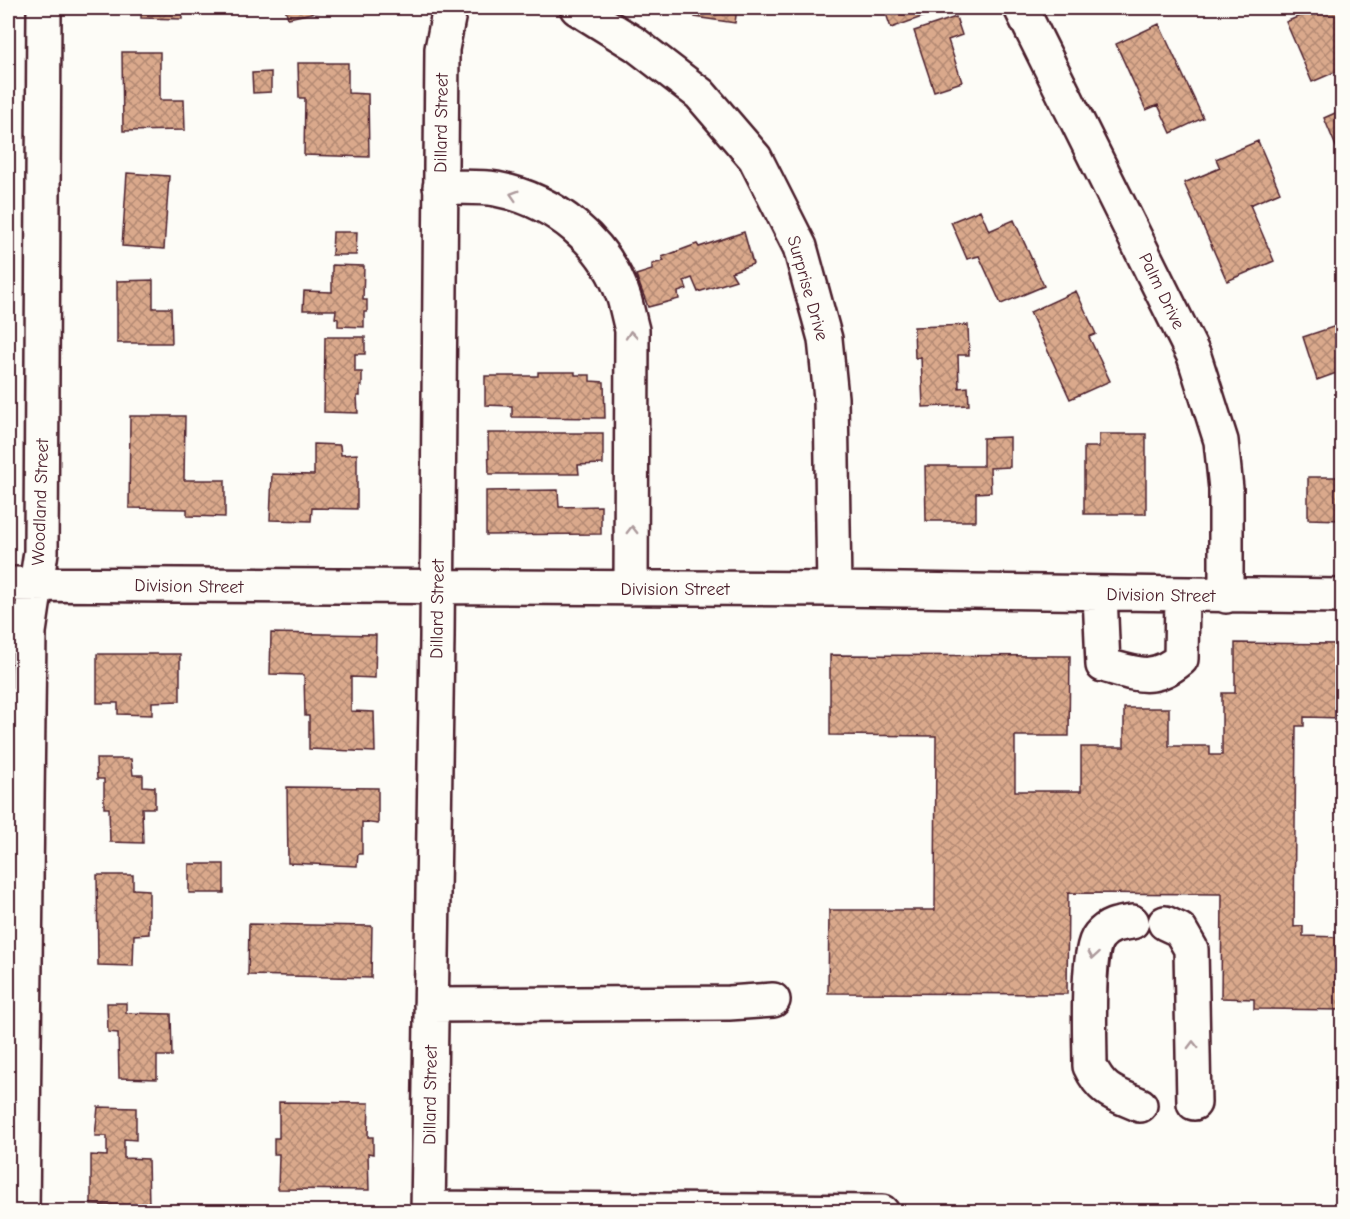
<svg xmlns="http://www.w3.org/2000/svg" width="1350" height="1219" viewBox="0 0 1350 1219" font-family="'Comic Neue',sans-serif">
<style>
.building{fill:url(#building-cross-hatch);stroke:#4a1f2b;stroke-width:1.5}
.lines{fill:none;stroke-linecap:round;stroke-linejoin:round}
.minor-casing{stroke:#4a1f2b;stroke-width:38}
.minor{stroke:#fdfcf7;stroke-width:33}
.oneway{stroke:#ac999b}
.labels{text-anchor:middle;stroke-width:4.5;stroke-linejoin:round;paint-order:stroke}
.street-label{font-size:18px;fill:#4a1f2b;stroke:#fdfcf7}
</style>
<defs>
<pattern id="building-cross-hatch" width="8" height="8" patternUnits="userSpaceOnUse" patternTransform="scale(1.5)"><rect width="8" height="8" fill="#daa98c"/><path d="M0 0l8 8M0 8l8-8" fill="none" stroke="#b38973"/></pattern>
</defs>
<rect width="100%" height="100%" fill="#fdfcf7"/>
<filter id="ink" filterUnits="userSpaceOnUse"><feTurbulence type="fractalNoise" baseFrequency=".0167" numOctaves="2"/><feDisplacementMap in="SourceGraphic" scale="12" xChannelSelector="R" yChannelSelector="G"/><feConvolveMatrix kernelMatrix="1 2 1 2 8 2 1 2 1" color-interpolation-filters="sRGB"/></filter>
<g filter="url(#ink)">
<path class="building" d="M141 8H182V19L141 18Z
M285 8H330L331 9 288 18Z
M696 8H737L735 23 695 17Z
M884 8H935L936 12 891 28Z
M1318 8H1342V69L1312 82 1286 22Z
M956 17 962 35 948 40 962 82 934 91 914 31Z
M1159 24 1203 118 1171 133 1158 105 1146 110 1116 44Z
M122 52H160V100H184L185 130 123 131Z
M298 63H348V93L368 94 369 157 304 155 305 98H299Z
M271 72V92L253 93 252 73Z
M1342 110V161L1324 118Z
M1258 141 1280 192 1250 205 1274 261 1227 281 1184 183 1220 168 1216 159Z
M127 173 169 176 164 249 122 246Z
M980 210 989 231 1014 220 1044 286 1001 304 979 256 967 259 951 222Z
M333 232H357L356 255H332Z
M744 232 753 264 731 272 736 280 698 292 692 278 684 281 687 289 678 292 679 299 648 307 636 275 652 270V264L664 261 662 257 697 244 699 247Z
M332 265 364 266 363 300H367V312H364V327L338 326V319L335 318 336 310H303L304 291 332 292Z
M153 280V308H171L172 343H117V281Z
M1076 291 1096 334 1089 337 1110 381 1070 399 1030 312Z
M1342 324V371L1317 380 1303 337Z
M968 325 969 355H958L959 388 968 387 969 405 923 407 921 357 915 358 914 327Z
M325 337H365V354H355V372H362V386H360V396H357L358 413 324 412Z
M538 372H575V375H590V381L604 382 605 418 512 417V406L485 405V376H538Z
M130 416H185L184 480H225V517L187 516V509L129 508Z
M488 433H603V464L578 465 579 474H489Z
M1099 434H1146V514H1084V447H1099Z
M1010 437V467L990 468 991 492 976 493V521H926L925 466H983V438Z
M314 444 340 445 341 455 357 454V509L312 508 311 521 270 520 272 474 314 475Z
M1308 477H1342V520L1308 519Z
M558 490 559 507 601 506V534L486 535V491Z
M271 633 376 635 375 678 351 677V711L374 712 375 752 309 749V716H305L304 675 270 674Z
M1235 643 1342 644V718L1304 717V726H1296L1294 927 1303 926V936L1342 937V1010L1254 1009V999L1221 998 1222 894 1068 893 1067 994 828 993 829 910H935L936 736 830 735V655L1070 656 1069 736H1015V791H1081V747H1124V708H1169V746H1210V755H1222V693H1235Z
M97 654H180V701L152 702V715L118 714V703H97Z
M96 759H131L133 775H143V786L155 787V808H142L143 843 110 842 109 808H104V779H97Z
M287 787 378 788V824L362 822V854H358L357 866 288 863Z
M189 864H224V893H189Z
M97 875H133V889L149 890V934L134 935 133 966 98 965Z
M249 924 372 926 371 978 248 975Z
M107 1003H126V1013L171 1014 172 1056H157V1079L119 1078 118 1033 108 1032Z
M279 1102 369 1103 368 1137H373V1154L368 1153 369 1190 278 1189 279 1154H274V1138H279Z
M98 1107 136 1108V1140L124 1139V1158L148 1159 149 1207 91 1205V1155L107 1156V1136H95Z"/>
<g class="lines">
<defs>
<path id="minor" d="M577 8 635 44 700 94 755 158 800 247 825 339 831 398 834 589
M1021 8 1194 356 1221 441 1226 489V596
M440 187C459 188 478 186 496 189 554 200 606 242 624 298 627 308 629 319 632 330L631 588
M8 584 834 589 1342 596
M1100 594 1103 665C1137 674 1152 683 1181 659L1182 595
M1132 922C1118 924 1108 925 1099 936 1086 951 1090 1043 1090 1066 1102 1092 1115 1094 1140 1105
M1165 923 1180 930 1191 949 1194 1103
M431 1005 729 1003 773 1000
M428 1208 882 1212
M22 1212 29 632 41 552 44 8
M428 1212 437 637 442 49 450 8"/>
</defs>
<use href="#minor" class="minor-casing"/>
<use href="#minor" class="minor"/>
</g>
<defs><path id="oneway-chevron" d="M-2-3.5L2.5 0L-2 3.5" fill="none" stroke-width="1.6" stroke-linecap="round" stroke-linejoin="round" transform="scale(1.5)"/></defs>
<g class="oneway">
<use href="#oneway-chevron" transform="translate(514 195) rotate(-163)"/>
<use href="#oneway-chevron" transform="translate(631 335) rotate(-95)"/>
<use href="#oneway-chevron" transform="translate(632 530) rotate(-90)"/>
<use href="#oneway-chevron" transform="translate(1093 955) rotate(100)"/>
<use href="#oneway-chevron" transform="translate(1193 1045) rotate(-91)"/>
</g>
</g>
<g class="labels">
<g class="street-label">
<text transform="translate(441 123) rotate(-89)" y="6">Dillard Street</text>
<text transform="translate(808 288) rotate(74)" y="6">Surprise Drive</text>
<text transform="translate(1162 291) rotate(64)" y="6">Palm Drive</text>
<text transform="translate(40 502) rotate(-88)" y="6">Woodland Street</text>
<text transform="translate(189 586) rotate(1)" y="6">Division Street</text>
<text x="675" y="595">Division Street</text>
<text transform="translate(1161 595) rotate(1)" y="6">Division Street</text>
<text transform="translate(437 609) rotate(-89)" y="6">Dillard Street</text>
<text transform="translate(430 1095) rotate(-89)" y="6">Dillard Street</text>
</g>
</g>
<rect width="1350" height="1219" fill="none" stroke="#fdfcf7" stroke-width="30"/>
<rect x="15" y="15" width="1320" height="1189" fill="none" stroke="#4a1f2b" stroke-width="2" filter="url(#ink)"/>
</svg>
